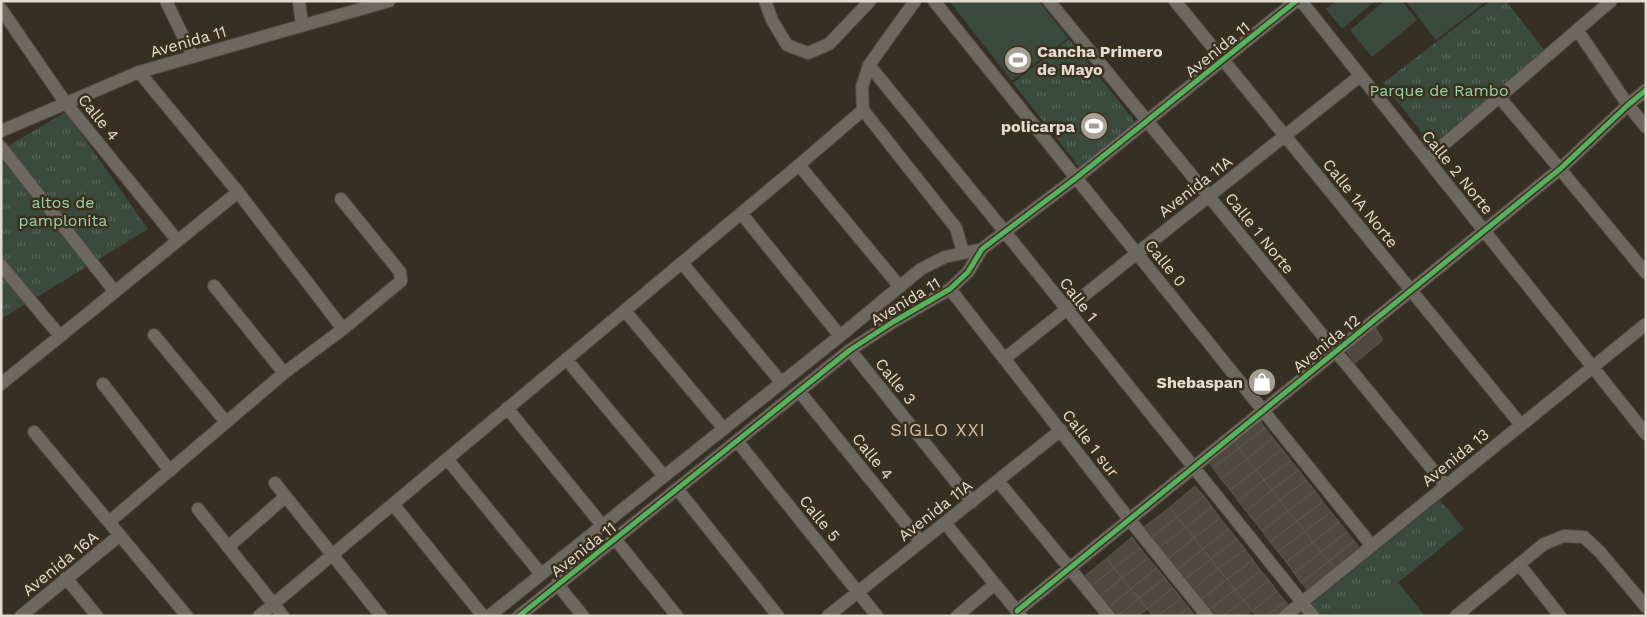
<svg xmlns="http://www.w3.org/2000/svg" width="1647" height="617" viewBox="0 0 1647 617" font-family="'Work Sans',sans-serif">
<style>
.green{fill:#3a4b3e}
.park{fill:url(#park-tufts)}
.building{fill:#4f4940;stroke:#5c574e}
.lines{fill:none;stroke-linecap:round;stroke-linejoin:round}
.minor-casing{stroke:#504a41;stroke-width:14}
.minor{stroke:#6e6960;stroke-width:12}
.cycleway-casing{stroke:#3b301e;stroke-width:8}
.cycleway{stroke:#56b35d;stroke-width:5}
.labels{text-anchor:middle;stroke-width:5;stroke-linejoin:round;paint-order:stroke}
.street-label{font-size:16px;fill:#e3dcd1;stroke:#3b301e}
.poi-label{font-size:16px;font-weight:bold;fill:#e3dcd1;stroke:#3b301e;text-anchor:end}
.park-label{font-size:16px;fill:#95d3ab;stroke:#3b301e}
.neighbourhood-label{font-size:18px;letter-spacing:1px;fill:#cfc1ab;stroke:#3b301e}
</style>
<defs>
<pattern id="park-tufts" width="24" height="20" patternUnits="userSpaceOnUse" patternTransform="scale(1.25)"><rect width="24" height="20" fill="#3a4b3e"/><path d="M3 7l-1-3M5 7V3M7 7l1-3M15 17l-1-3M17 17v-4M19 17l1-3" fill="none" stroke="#566459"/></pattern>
</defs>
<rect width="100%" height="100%" fill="#352f24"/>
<path class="green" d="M949 1H1039L1068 38 1012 81Z
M1336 1H1375L1342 29 1326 9Z
M1384 1H1402L1417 20 1372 57 1350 30Z
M1406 1H1487L1436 40Z
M1398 582 1425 616H1357Z"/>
<path class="park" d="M1490 1H1506L1548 55 1432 146 1383 83Z
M1069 39 1136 123 1080 168 1013 83Z
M66 112 148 229 1 319V150Z
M1440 500 1464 529 1357 616H1317L1309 606Z"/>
<path class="building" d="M1375 327 1383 340 1355 363 1345 349Z
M1264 370 1275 383 1259 396 1249 382Z
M1257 417 1265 428 1239 448 1231 438Z
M1265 428 1273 438 1247 459 1239 448Z
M1231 438 1239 448 1213 468 1206 458Z
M1273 438 1282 449 1256 470 1247 459Z
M1239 448 1247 459 1221 479 1213 468Z
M1282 449 1291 461 1264 480 1256 470Z
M1247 459 1256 470 1230 490 1221 479Z
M1291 461 1299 470 1272 490 1264 480Z
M1256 470 1264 480 1238 501 1230 490Z
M1299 470 1306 480 1280 500 1272 490Z
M1264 480 1272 490 1246 511 1238 501Z
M1306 480 1315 491 1288 511 1280 500Z
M1195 486 1204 496 1177 517 1170 507Z
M1272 490 1280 500 1254 521 1246 511Z
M1315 491 1323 502 1297 521 1288 511Z
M1204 496 1212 507 1186 527 1177 517Z
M1280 500 1288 511 1262 531 1254 521Z
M1323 502 1331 512 1305 531 1297 521Z
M1170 507 1177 517 1152 537 1144 527Z
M1212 507 1220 518 1194 538 1186 527Z
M1288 511 1297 521 1270 542 1262 531Z
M1331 512 1339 522 1313 542 1305 531Z
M1177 517 1186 527 1160 547 1152 537Z
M1220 518 1229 529 1203 549 1194 538Z
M1297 521 1305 531 1278 552 1270 542Z
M1339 522 1347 532 1321 552 1313 542Z
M1186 527 1194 538 1168 559 1160 547Z
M1229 529 1237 539 1211 559 1203 549Z
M1305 531 1313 542 1286 562 1278 552Z
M1347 532 1354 541 1329 561 1321 552Z
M1132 537 1140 548 1114 568 1107 558Z
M1194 538 1203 549 1177 570 1168 559Z
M1237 539 1245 549 1218 569 1211 559Z
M1354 541 1362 551 1337 571 1329 561Z
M1313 542 1321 552 1294 573 1286 562Z
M1140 548 1148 558 1122 578 1114 568Z
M1203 549 1211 559 1184 580 1177 570Z
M1245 549 1253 560 1227 579 1218 569Z
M1321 552 1329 561 1301 583 1294 573Z
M1107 558 1114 568 1088 589 1080 580Z
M1148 558 1157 568 1131 589 1122 578Z
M1211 559 1218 569 1192 590 1184 580Z
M1253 560 1261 571 1235 590 1227 579Z
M1329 561 1337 571 1309 592 1302 583Z
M1114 568 1122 578 1097 599 1088 589Z
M1157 568 1165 578 1139 598 1131 589Z
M1218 569 1227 579 1201 600 1192 590Z
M1261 571 1269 580 1244 600 1235 590Z
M1122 578 1131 589 1105 610 1097 599Z
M1165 578 1173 588 1147 609 1139 598Z
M1227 579 1235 590 1209 610 1201 600Z
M1269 580 1277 591 1252 611 1244 600Z
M1173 588 1181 598 1158 616H1153L1147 609Z
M1131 589 1139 598 1118 616H1110L1105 610Z
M1235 590 1244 600 1223 616H1213L1209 610Z
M1277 591 1285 601 1266 616H1256L1252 611Z
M1139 598 1147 609 1138 616H1118Z
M1181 598 1189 608 1178 616H1158Z
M1244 600 1252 611 1245 616H1223Z
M1285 601 1292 609 1284 616H1266Z
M1189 608 1195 616H1178Z"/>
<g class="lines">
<defs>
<path id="minor" d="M166 1 193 57
M299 1 302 25
M765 1 772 20 787 45 808 53 829 44 870 1
M915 1 869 65 862 87 863 110 956 228 963 252
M934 1 1372 546
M1049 1 1446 486
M1175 1 1521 425
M1301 1 1646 434
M1 9 65 102 177 240
M1578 31 1628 105 1646 127
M869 65 1005 232 1313 616
M139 72 238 192 343 329
M1500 98 1560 169 1646 273
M1 131 139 72 389 1
M1 147 115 292
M1427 159 1611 1
M799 165 900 287
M741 213 840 336
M682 263 781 382
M1 265 60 336
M214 286 284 373
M950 289 1129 519 1207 616
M625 311 724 429
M154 335 226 422
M850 350 972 502
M566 359 664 476
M1004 359 1360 76
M1 384 238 192
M103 384 170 471
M799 391 921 542
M507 408 602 525
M34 432 187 616
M737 441 877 616
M447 459 541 574
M998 481 1109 616
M275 483 381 616
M678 490 778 616
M393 504 483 616
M198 509 283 616
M109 522 284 373 343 329 401 281 400 272 341 199
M945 523 1021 616
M615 539 677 616
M228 547 285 497
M1519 564 1560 616
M66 578 97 616
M557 584 583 616
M1017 611 1560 169 1628 105 1646 90
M21 616 120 535
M259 616 799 165 863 110
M489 616 840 336 921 269 945 257 982 249
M519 616 850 350 893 322 950 289 968 272 982 249 1076 178 1296 1
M828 616 1061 430
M957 616 995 584
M1285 616 1646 324
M1456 616 1544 544 1564 536 1584 537 1600 552 1646 607"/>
</defs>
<use href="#minor" class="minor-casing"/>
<use href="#minor" class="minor"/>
<defs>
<path id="cycleway" d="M1017 611 1560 169 1628 105 1646 90
M519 616 850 350 893 322 950 289 968 272 982 249 1076 178 1296 1"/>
</defs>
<use href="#cycleway" class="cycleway-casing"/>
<use href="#cycleway" class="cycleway"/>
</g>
<defs>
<symbol id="stadium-disc" viewBox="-11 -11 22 22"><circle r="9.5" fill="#a69f94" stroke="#3b301e"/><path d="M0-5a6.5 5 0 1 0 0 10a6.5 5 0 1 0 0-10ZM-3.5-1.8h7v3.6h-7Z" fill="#fff"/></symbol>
<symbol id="shop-disc" viewBox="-11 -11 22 22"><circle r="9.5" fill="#a69f94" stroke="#3b301e"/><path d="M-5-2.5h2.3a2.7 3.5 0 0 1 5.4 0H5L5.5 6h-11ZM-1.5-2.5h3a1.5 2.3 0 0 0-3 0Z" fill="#fff"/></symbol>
</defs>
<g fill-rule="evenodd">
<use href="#stadium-disc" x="1002" y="44" width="32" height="32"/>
<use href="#stadium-disc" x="1078" y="110" width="32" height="32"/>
<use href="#shop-disc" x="1246" y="366" width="32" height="32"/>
</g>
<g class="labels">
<g class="street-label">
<text transform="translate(188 41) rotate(-16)" y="6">Avenida 11</text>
<text transform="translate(1217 49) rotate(-39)" y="6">Avenida 11</text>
<text transform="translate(99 117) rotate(51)" y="6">Calle 4</text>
<text transform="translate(1458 172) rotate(51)" y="6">Calle 2 Norte</text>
<text transform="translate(1195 186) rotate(-38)" y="6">Avenida 11A</text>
<text transform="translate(1361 203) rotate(51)" y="6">Calle 1A Norte</text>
<text transform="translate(1260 233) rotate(51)" y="6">Calle 1 Norte</text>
<text transform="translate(1166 263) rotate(51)" y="6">Calle 0</text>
<text transform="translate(1079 299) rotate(52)" y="6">Calle 1</text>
<text transform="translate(905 301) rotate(-31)" y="6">Avenida 11</text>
<text transform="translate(1326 343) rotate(-39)" y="6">Avenida 12</text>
<text transform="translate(896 381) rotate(51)" y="6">Calle 3</text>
<text transform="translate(1091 443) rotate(52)" y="6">Calle 1 sur</text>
<text transform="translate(873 456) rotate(51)" y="6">Calle 4</text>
<text transform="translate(1455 457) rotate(-39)" y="6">Avenida 13</text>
<text transform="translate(935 510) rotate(-38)" y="6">Avenida 11A</text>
<text transform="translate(820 518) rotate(51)" y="6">Calle 5</text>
<text transform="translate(583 549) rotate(-38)" y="6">Avenida 11</text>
<text transform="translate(60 563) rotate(-39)" y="6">Avenida 16A</text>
</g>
<g class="poi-label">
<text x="1037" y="57" text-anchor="start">Cancha Primero<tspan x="1037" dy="18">de Mayo</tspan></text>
<text x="1075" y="132">policarpa</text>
<text x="1243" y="388">Shebaspan</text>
</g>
<g class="park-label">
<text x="1439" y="96">Parque de Rambo</text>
<text x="63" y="208">altos de<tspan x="63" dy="18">pamplonita</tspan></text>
</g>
<g class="neighbourhood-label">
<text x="938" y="436">SIGLO XXI</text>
</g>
</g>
<rect width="1647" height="617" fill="none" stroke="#e3dcd1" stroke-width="5"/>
</svg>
